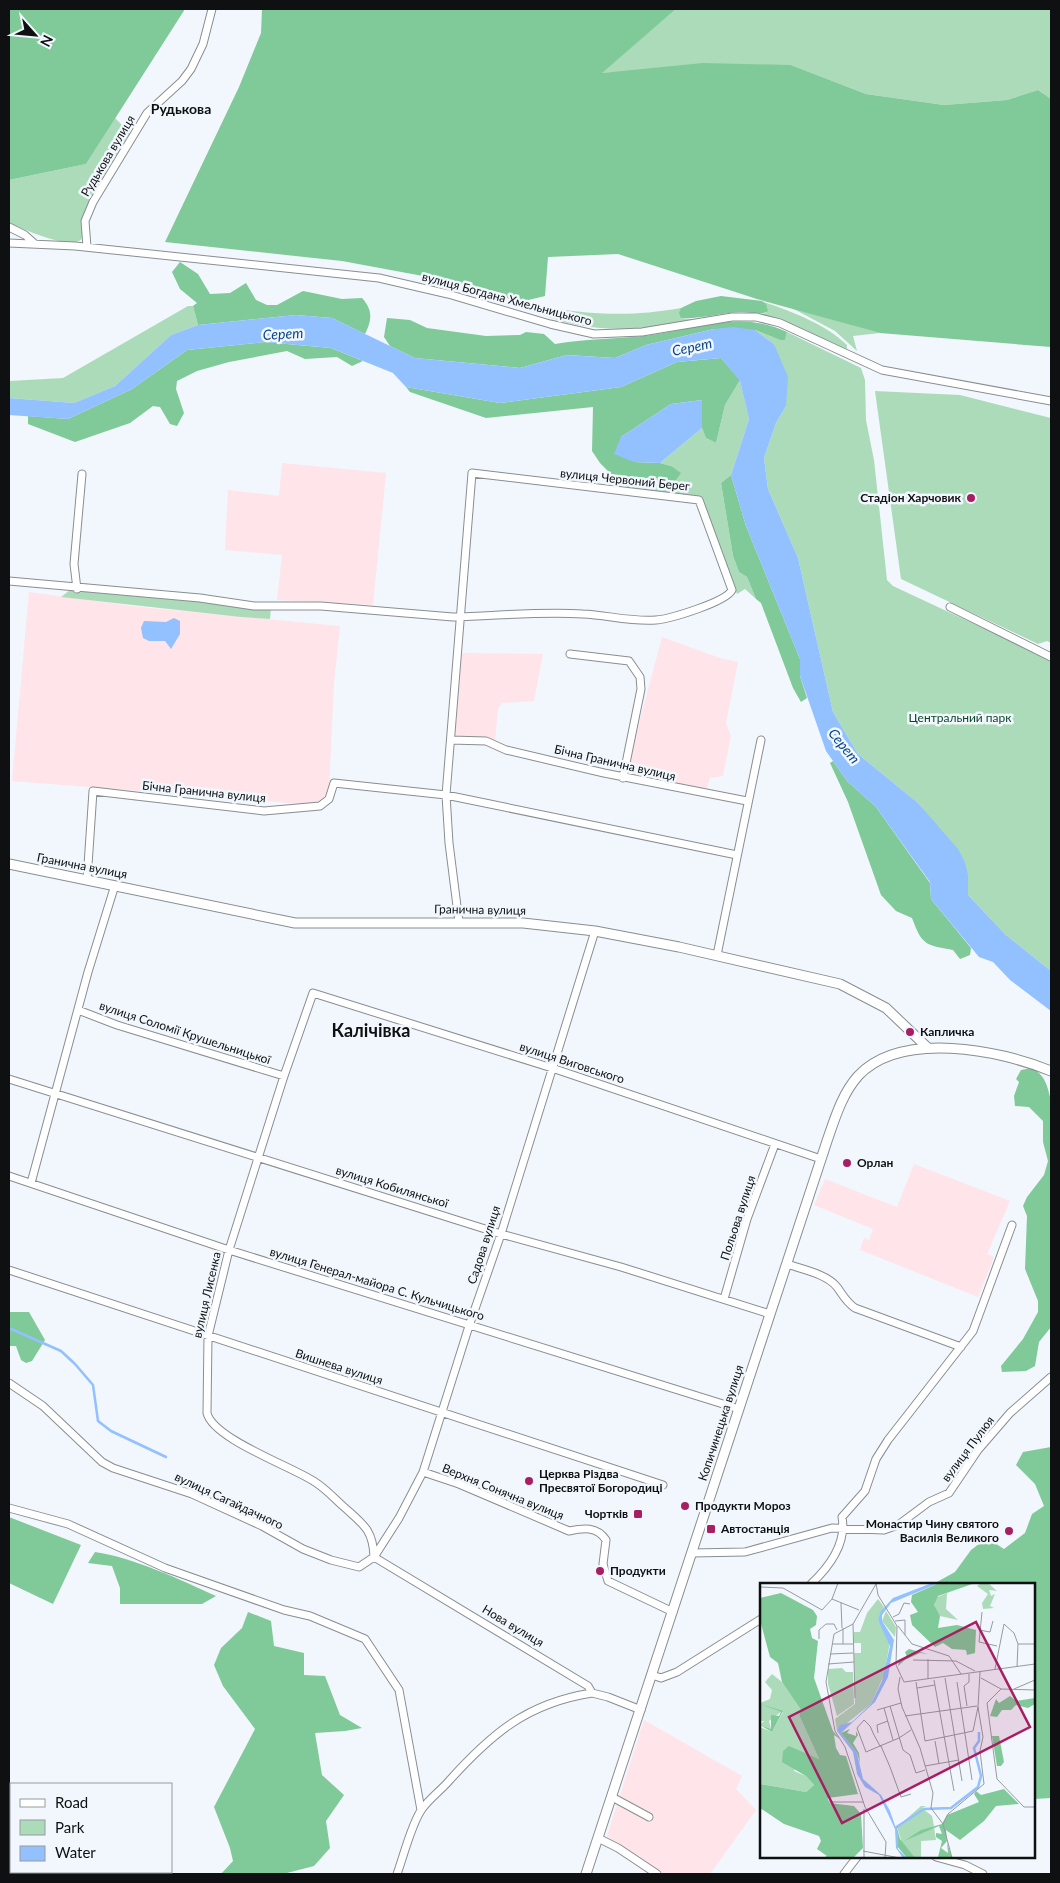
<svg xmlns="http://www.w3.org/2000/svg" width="1060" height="1883" viewBox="0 0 1060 1883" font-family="Lato,sans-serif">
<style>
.industrial{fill:#ffe4e9}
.green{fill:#acdbba}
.forest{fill:#80c998}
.water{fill:#93c0ff}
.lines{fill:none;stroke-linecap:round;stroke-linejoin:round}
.stream{stroke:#93c0ff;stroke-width:2.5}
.minor-casing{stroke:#888e92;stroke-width:9}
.tertiary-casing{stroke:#888e92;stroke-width:11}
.secondary-casing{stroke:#888e92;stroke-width:11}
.minor{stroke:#fff;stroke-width:7}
.tertiary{stroke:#fff;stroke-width:9}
.secondary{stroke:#fff;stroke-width:9}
.poi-dot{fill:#a81e62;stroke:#f1f7fc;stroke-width:2}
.labels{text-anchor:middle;stroke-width:5;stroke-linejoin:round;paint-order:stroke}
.street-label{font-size:12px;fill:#0e1012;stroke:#f1f7fc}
.poi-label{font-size:12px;font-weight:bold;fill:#0e1012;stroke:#f1f7fc;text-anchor:start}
.park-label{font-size:12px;fill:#0d4626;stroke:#f1f7fc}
.neighbourhood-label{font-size:14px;font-weight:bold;fill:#0e1012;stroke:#f1f7fc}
.water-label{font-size:14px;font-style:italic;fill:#06448b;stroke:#f1f7fc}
.district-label{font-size:18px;font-weight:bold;fill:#0e1012;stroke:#f1f7fc}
.inset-river{fill:none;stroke:#93c0ff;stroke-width:2.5}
.inset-road{fill:none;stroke:#969b9e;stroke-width:1}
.view{fill:#a81e62;fill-opacity:0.15;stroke:#a81e62;stroke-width:2.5}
.inset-edge{fill:none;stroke:#0e1012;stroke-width:2.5}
</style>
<rect width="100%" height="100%" fill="#f1f7fc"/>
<path class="industrial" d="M282 463 386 473 373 605 277 600 282 555 225 550 228 490 279 496Z
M29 592 140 607 340 626 334 683 329 790 325 798 315 805 12 781Z
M662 637 720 658 738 662 726 723 731 736 723 776 710 778 706 791 632 775 629 770 634 742Z
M462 653 543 654 534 701 502 703 498 709 495 742 455 736Z
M914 1164 1010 1201 987 1254 994 1257 978 1297 860 1250 864 1238 869 1240 873 1229 814 1205 825 1179 897 1207Z
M644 1720 742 1776 736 1789 756 1810 710 1874H663L607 1836Z"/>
<path class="green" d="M676 9H1051V99L1038 90 1007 100 944 105 866 94 791 65 601 73Z
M115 118 132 135 103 179 81 240C66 249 24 229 9 223V180L86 164Z
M764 302C793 312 825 324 847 345V349L786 322 760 314 766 313Z
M188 306H193L198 325 171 335 115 386 74 403 9 398V381L63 378Z
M540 306C590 315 631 317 681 308V318L693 319C687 323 678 323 671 324 626 332 576 331 534 311Z
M792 308 880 333 853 336 857 351 835 331Z
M755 330 780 340H785L787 332 861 368 865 380 866 420 874 460 887 580 893 586 1051 660V971L1006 935 968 895 965 862 918 803 858 754 833 712 798 558 768 489 764 458 776 423 786 406 774 344Z
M740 380 749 419 731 475 721 483 733 556 739 572 747 577 756 599 745 589 737 594 701 496 615 487V478L634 482 676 480 671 466 660 463 702 428 706 438 716 443 725 405Z
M875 391 960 395 1051 418V643L1047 641 1038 644 901 579Z
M70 590 98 593 271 608 270 619 241 617 61 597Z"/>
<path class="forest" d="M9 9H185L86 164 9 180Z
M262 9H676L602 73 703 63 791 65 866 94 944 105 1007 100 1038 90 1051 99V347L880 333 757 299 618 254 548 257 545 296 520 302 450 281 342 261 165 242 239 87 261 33Z
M180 262 198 274 210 294 230 293 246 283 256 300 267 305H277L303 291 342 299 362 298C373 310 372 320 365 334L332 318 296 315 198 325 193 306 197 303 180 289 172 272Z
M721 296 762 301 766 304 768 311C761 316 749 312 741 312 720 313 701 319 681 318L679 313 681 308 696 301Z
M387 318 410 320 427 328 486 336 520 335 526 332 544 334 555 344C585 339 614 339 644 336 695 330 738 309 787 332L785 340H780L755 330 714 329 646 345 615 358 567 355 520 368 415 358 390 346 384 337Z
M265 342 331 348 363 361 352 366 337 357 305 359 287 351 229 362 197 371 177 381 176 389 184 413 177 426 170 424 160 407 153 406 130 423 75 442 28 424V416L68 419 132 389 187 350Z
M721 358 740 380 725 405 716 443 706 438 702 428V400L671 404 621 437 634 462 660 463 671 466 681 473 676 480 634 482 615 478 600 463 592 451 593 407 486 418 410 392 406 387 500 403 621 387 677 362Z
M731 475 746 526 800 659V676L807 698 801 702 793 688 761 603 756 599 747 577 739 572 733 556 721 483Z
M833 761 847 781 876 807 930 883 931 899 971 948 970 955 960 959 953 950C925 945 922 945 912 918L896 911 881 895 848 802 830 763Z
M1031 1068C1046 1075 1047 1086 1051 1100V1327L1039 1342 1035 1366 1026 1371 1002 1372 1001 1366 1023 1339 1038 1312V1301L1025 1269 1027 1216 1023 1206 1027 1197 1044 1175 1048 1161 1043 1142V1121L1029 1107 1015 1106 1014 1096 1019 1082 1016 1079 1021 1070Z
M9 1312H29L45 1340 32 1361 26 1363 21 1360 16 1346H9Z
M1051 1447V1798L1034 1799V1584L935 1583 955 1572 971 1550 987 1538 1004 1549 1025 1533 1032 1514 1044 1506 1035 1484 1016 1465 1023 1452Z
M9 1517 81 1545 53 1604 9 1583Z
M95 1552C132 1557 181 1580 216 1596L202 1604H120V1588L112 1566 88 1563Z
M248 1612 271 1621 274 1646 304 1653V1675L325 1676 340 1715 362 1728 345 1731 315 1733 322 1775 344 1795 326 1821 330 1848 314 1866 283 1874H221L233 1861 230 1848 214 1807 255 1729 223 1686 214 1665 221 1648 242 1628Z"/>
<path class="water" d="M296 315 332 318 415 358 520 368 567 355 615 358 646 345 714 329 733 327 755 330 774 344 788 377 786 406 776 423 764 458 768 489 798 558 833 712 858 754 918 803 958 849 965 862 968 875V895L1006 935 1051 971V1011L1010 980 993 962 979 957 931 899 930 882 876 807 847 781 826 751 800 676V659L746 526 731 475 749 419 740 381 721 358 677 362 621 387 500 403 406 387 393 373 331 348 265 342 187 350 132 389 68 419 9 415V398L74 403 115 386 171 335 198 325Z
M702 400V428L660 463 634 462 614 454 621 437 671 404Z
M174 618 180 621V634L171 649 165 641H149L143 638 141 628 144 621 166 622Z"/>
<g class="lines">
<path class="stream" d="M9 1328 61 1351 75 1364 93 1385 98 1421 111 1431 166 1457"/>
<defs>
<path id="minor" d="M9 227 25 235 34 243
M9 243 75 246 379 278 448 294 550 324 594 334 642 332 732 317H756L780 323 882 370 1051 401
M87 247 85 221 93 202 147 113 182 81 191 69 203 44 212 9
M9 581 200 598 254 606H321L453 617C496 616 540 611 583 614 607 615 631 622 656 620 670 619 726 602 732 590L699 500 472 473 446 795 449 843 459 922
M77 589 74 564 82 474
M950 607 1051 657
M570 654 629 661 640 677 641 689 623 778
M451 740 486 741 506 750 604 773 747 801
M87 880 93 791 264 811 320 806 329 799 334 783 446 795 737 855
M717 955 761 740
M78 1010 117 1025 284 1076
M9 1079 501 1234 621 1267 770 1314
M9 1176 229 1250 739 1409
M31 1183 88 972 115 885
M787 1264C801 1269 827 1274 837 1287 843 1295 846 1302 855 1308L961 1347
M9 1270 663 1485
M724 1299 747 1219 775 1144
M9 1383 43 1406 102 1462 113 1468 192 1494 262 1526 303 1549 331 1560 359 1567 374 1557 399 1518 423 1472 469 1326 501 1234 595 931
M423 1472 459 1484 569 1531C583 1528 597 1526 606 1540L603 1564 608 1581 673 1612
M9 1508 68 1524 165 1568 284 1610 310 1616 365 1639 399 1690 421 1810
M692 1553 745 1552 832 1528 884 1530 898 1525 929 1502 949 1493 978 1450 1010 1413 1051 1377
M374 1557C373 1530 364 1525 344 1507 335 1499 326 1489 315 1482 293 1467 213 1439 207 1413L208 1336 229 1250 284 1076 313 993 552 1068 821 1159
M374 1557 588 1686 592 1693 608 1697 641 1710
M811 1584C829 1567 847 1544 842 1517L865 1491 876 1459 888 1440 973 1331 1012 1225
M652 1675 661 1678 677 1672 761 1619
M612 1797 649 1817
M598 1838 618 1848 657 1874
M936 1857 965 1865 983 1874
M397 1874C403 1858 412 1822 422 1809 429 1799 440 1791 448 1782 491 1734 527 1703 592 1693
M844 1874 857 1857"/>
<path id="tertiary" d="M9 864 295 923H523L595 931 679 947 840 984 886 1008 928 1048"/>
<path id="secondary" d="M586 1874 827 1141C835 1118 842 1094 858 1076 901 1030 1000 1050 1051 1071"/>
</defs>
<use href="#minor" class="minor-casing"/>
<use href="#tertiary" class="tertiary-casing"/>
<use href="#secondary" class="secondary-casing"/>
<use href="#minor" class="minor"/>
<use href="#tertiary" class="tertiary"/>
<use href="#secondary" class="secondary"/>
</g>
<g class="poi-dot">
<circle cx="971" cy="498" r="5"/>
<circle cx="910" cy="1032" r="5"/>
<circle cx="847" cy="1163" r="5"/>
<circle cx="529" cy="1481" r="5"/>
<circle cx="685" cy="1506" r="5"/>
<rect x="633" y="1509" width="10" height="10" rx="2.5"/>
<rect x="706" y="1524" width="10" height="10" rx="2.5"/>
<circle cx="1009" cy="1531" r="5"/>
<circle cx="600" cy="1571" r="5"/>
</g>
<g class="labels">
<g class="street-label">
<text transform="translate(108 156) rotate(-59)" y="4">Рудькова вулиця</text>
<text transform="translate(507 299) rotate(15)" y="4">вулиця Богдана Хмельницького</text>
<text transform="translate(625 480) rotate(6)" y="4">вулиця Червоний Берег</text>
<text transform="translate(615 763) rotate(13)" y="4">Бічна Гранична вулиця</text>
<text transform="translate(204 792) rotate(6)" y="4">Бічна Гранична вулиця</text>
<text transform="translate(82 866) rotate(11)" y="4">Гранична вулиця</text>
<text transform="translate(480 910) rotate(1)" y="4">Гранична вулиця</text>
<text transform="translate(185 1033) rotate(18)" y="4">вулиця Соломії Крушельницької</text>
<text transform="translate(572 1063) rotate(18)" y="4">вулиця Виговського</text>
<text transform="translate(392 1187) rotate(17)" y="4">вулиця Кобилянської</text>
<text transform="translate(738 1218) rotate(-72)" y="4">Польова вулиця</text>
<text transform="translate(484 1245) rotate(-72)" y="4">Садова вулиця</text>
<text transform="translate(377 1284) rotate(17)" y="4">вулиця Генерал-майора С. Кульчицького</text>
<text transform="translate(207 1295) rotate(-77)" y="4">вулиця Лисенка</text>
<text transform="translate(339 1367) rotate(18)" y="4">Вишнева вулиця</text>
<text transform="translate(721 1423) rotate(-72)" y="4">Копичинецька вулиця</text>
<text transform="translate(968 1449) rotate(-53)" y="4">вулиця Пулюя</text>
<text transform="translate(503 1492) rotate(22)" y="4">Верхня Сонячна вулиця</text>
<text transform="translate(229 1501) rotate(25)" y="4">вулиця Сагайдачного</text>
<text transform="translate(513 1626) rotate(31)" y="4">Нова вулиця</text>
</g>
<g class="poi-label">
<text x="961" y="502" text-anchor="end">Стадіон Харчовик</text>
<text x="920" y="1036">Капличка</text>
<text x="857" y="1167">Орлан</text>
<text x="539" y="1478">Церква Різдва<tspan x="539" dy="14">Пресвятої Богородиці</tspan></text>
<text x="695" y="1510">Продукти Мороз</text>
<text x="628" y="1518" text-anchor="end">Чортків</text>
<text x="999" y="1528" text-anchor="end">Монастир Чину святого<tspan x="999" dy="14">Василія Великого</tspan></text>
<text x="721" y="1533">Автостанція</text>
<text x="610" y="1575">Продукти</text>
</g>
<g class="park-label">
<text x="960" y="722">Центральний парк</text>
</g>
<g class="neighbourhood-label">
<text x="181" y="114">Рудькова</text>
</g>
<g class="water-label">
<text transform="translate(283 334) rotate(-3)" y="5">Серет</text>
<text transform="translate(692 347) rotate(-12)" y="5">Серет</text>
<text transform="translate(844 746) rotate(51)" y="5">Серет</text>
</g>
<g class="district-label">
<text x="371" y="1037">Калічівка</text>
</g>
</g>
<g transform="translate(760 1583)">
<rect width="275" height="275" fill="#f1f7fc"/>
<path d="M221 0H228L237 8 229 7 231 13 235 11 230 23 234 25 223 26 222 20 228 11 217 3ZM187 10 186 26 198 37 180 33 174 26 175 15ZM118 16 124 24 118 37 130 59 124 92 111 121 77 148 75 136 95 121 94 70H101V60H94V49H100L107 30ZM126 28 136 44 135 54 122 38ZM82 85 86 89H93L94 121 77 133 68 101V86ZM12 91 22 99 41 127 39 132 59 176 43 170 34 188 46 193 54 202 46 209 0 201V144L12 149 23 129 2 121 21 129 9 138 11 146 0 142 4 138H0V120L10 116 12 107 5 99ZM161 223H166L162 225 172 233 174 243 159 250 174 244 176 257 161 258V275H155L143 263 137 244Z" fill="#acdbba"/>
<path d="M179 0H215L178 13 174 22 180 33 178 45 197 42 216 47 215 70 207 72 206 67 192 66 183 60 175 64 152 42 150 32 158 29 151 19 152 12ZM21 10 53 27 57 33 56 42 50 46 52 55 58 58 54 95 73 148 80 156 74 152 76 165 80 172 86 173 98 211 68 215 69 220 94 223 101 231 103 265 93 275H63L67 273 57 266 61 258 59 253 24 241 0 225V201L46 209 54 202 46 193 22 179 23 168 29 163 59 176 39 132 41 127 22 99 18 80 10 74 0 37V15ZM149 66 168 71 160 70 145 77 138 83 139 77 147 74 145 69ZM250 113 256 118 275 115V121L268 125 256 122 251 127H242L237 134 230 133 236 116 239 120ZM1 121 23 128 12 149 0 142 11 146V132L19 133 21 129ZM90 146 87 150 96 153V148L98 152 93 160 99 170 100 180 97 170 81 150ZM232 153H239L244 179 241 183H237ZM244 206 259 221 236 223 224 238 200 257 186 247 187 258 181 265 188 270 187 259 192 275H170L178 274 182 258 176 254V250L182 251 179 243 144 258 161 247 182 241 187 232 219 219 214 211 216 208 221 212ZM145 238 137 245 140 256 155 275H147L137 263 136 244Z" fill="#80c998"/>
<path d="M172 0H179L131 20 122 32V38L134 57 128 94 115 119 81 150 97 170 103 196 121 212 130 228 138 251V266L147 275H143L136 265 135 246 119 212 105 204 97 191 93 169 77 148 80 142 92 139 111 121 122 98 130 63 118 37 121 28 133 15Z" fill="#93c0ff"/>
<path class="inset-river" d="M135 245 164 226 191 225 218 204 221 193 214 165 219 158V149"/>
<path class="inset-road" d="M116 0 118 12 137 43 136 82 144 99 275 81M116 1 93 41 74 51 66 99 75 148 85 164 105 224 126 259 125 275M0 4 23 5 62 27 72 16 78 0M72 16 99 27M81 20 82 45M222 29 219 59 237 63M133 34 139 31 144 20 150 21M135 38 145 37V52M93 41 95 115M138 43 152 61 189 73 201 91M83 45V61M219 47 230 49 233 38M59 56V47L66 41H74L77 47M72 61H93M70 71 93 70M168 76V96M153 77 196 78 215 88M68 81 94 79M257 84 258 61M235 86 244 41 254 50 258 61H275M140 94 138 106 142 124 160 165 173 210 171 225 183 241 192 275M185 95 202 198M221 95 241 106 275 107M174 97 194 208M156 99 165 158 213 148 218 124M197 99 212 197M157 105 175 102M241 106 227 120 237 196 264 224H275M254 106 275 97M130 123 143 167 150 172 156 190 165 187M207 123 204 103 209 99V91M124 125 133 157M117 127 141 120M145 133 217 123M118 150 117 142 128 138M175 158 179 181M165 183 199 177M151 211 141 214 130 184 121 163H120L119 161 114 152 110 143 104 137 97 145 106 169 120 163 139 155 151 147M68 219H103M104 226V275M183 241 188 231 224 201 220 168 223 154 218 124 220 89M103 268 140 275"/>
<path class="view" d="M216 39 270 144 82 240 29 134Z"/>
<rect width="275" height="275" class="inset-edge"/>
</g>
<rect width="1060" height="1883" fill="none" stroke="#0e1012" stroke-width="20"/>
<rect x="10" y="1783" width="162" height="90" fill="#f1f7fc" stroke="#969b9e"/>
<rect x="20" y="1799" width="25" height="8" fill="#ffffff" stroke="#969b9e"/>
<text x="55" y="1808" font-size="15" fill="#0e1012">Road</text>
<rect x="20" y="1820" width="25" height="15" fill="#acdbba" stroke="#969b9e"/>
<text x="55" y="1833" font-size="15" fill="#0e1012">Park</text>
<rect x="20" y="1846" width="25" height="15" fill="#93c0ff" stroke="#969b9e"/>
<text x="55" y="1858" font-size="15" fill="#0e1012">Water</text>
<g transform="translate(35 35) rotate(117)" stroke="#f1f7fc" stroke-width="4" paint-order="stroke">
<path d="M0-4L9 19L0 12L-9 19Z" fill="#0e1012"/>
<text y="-8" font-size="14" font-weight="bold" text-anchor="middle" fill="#0e1012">N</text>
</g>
</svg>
